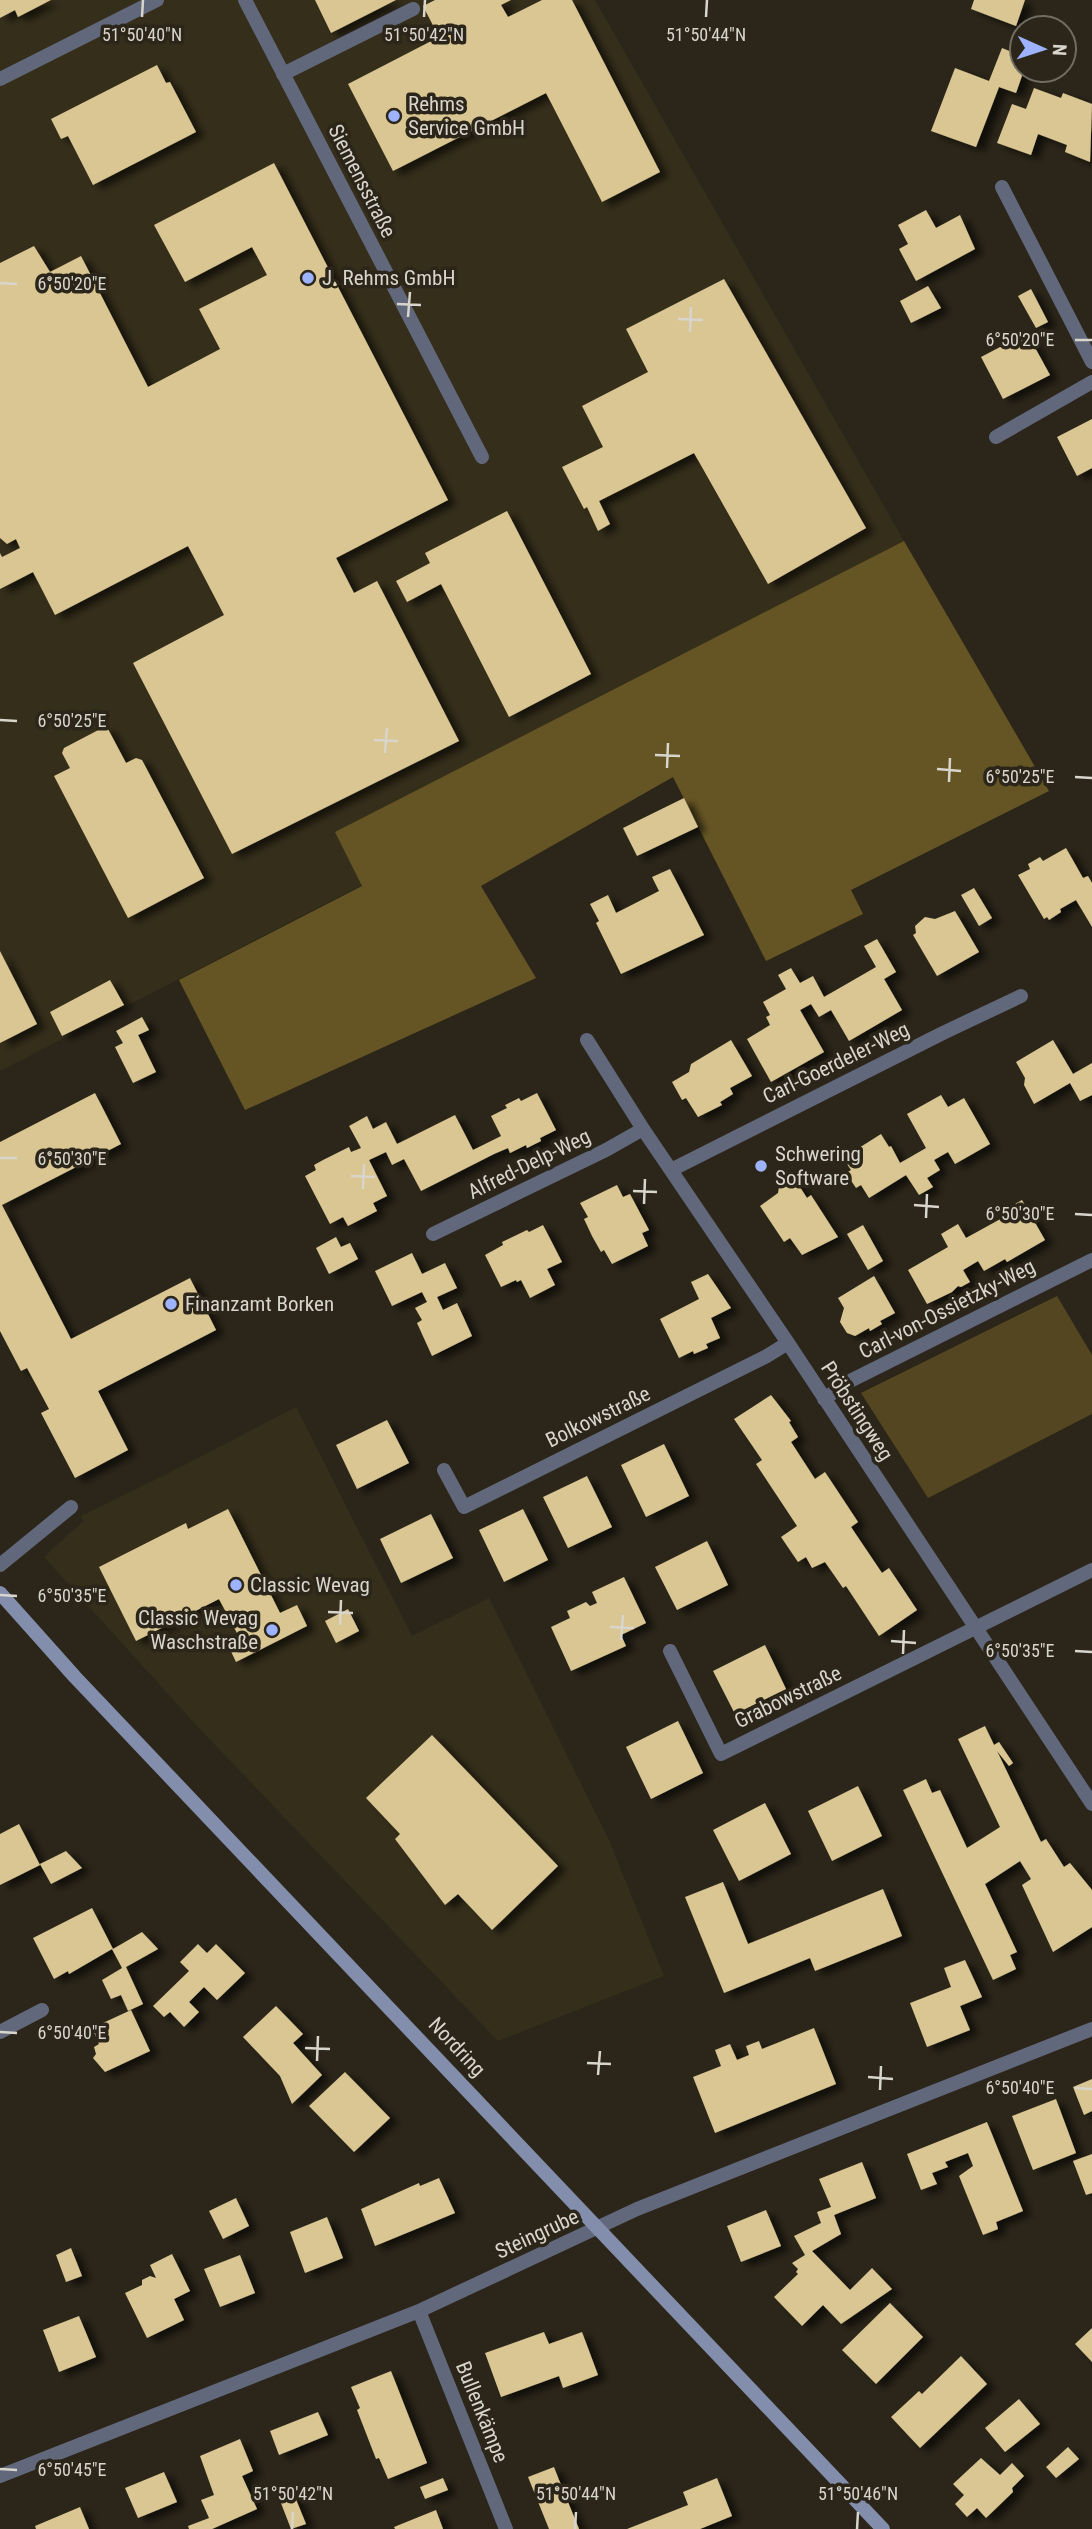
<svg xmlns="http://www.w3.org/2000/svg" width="1092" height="2529" viewBox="0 0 1092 2529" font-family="'Roboto Condensed',sans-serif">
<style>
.built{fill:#352e1a}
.green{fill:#544620}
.forest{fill:#665524}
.building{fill:#d9c693;filter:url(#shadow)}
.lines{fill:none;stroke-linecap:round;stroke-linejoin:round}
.lane{stroke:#62687c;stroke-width:14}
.street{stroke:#62687c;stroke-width:14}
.secondary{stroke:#838dac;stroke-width:14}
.ticks{fill:none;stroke:#d8d5cc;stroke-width:2.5}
.poi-dot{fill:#9eb3fd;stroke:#2b2619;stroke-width:2.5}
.labels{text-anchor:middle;stroke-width:7;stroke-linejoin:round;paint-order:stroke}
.poi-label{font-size:21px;fill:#d8d5cc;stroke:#2b2619;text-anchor:start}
.street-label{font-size:21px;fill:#d8d5cc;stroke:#2b2619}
.ticks-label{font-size:18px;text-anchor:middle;fill:#d8d5cc;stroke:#2b2619;stroke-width:7;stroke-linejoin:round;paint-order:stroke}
</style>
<defs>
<filter id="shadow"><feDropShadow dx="8" dy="4.5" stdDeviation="3.5" flood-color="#0009"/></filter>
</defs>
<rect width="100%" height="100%" fill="#2b2619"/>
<path class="built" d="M0 0H595L904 541 336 832 362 885 0 1071Z
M296 1407 412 1636 489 1598 609 1840 664 1976 498 2041 196 1725 44 1557 83 1521 81 1516 169 1473Z"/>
<path class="green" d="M1057 1296 1092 1355V1414L928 1498 861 1393Z"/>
<path class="forest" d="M904 541 1049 791 851 890 863 914 766 961 673 777 481 886 536 978 245 1110 179 980 362 886 335 832Z"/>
<path class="building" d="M0 0H51L18 17 15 10 0 18Z
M315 0H396L331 33Z
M435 0H511L501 5 508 17 542 0H572L660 172 602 202 546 93 393 171 348 84 439 37 423 6Z
M974 0H1025L1016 26 971 9Z
M1002 48 1022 56V70H1024L1016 93 999 87 976 147 931 131 955 68 989 81Z
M157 65 166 83 170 82 196 132 93 185 68 136 61 139 51 119Z
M1034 88 1061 98 1063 93 1092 104 1090 162 1065 152 1067 145 1038 134 1031 155 997 143 1012 104 1026 109Z
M274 163 448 500 336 558 354 593 377 581 459 741 232 854 133 663 224 615 188 546 55 615 33 572 0 589V553L2 557 20 548 16 539 7 544 0 538V263L34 246 50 272 81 256 148 387 220 349 199 309 267 275 252 247 185 282 154 225Z
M926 210 936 228 960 215 975 249 916 281 899 249 908 244 898 225Z
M724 279 866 528 768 584 694 453 599 501 610 524 598 531 587 507 584 509 562 467 603 447 582 406 648 372 626 329Z
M928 286 941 308 911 323 900 301Z
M1031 289 1048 322 1036 328 1018 296Z
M1027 333 1050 375 1003 399 981 357Z
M1092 419V468L1077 476 1057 437Z
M507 511 591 674 509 717 441 584 407 602 396 581 430 563 425 553Z
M104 727 108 729 126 763 136 758 142 760 204 878 128 918 54 776 70 768 62 753 64 748Z
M684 798 698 827 637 856 623 828Z
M1066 848 1083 878 1088 876 1092 883V927L1076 900 1060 909 1061 912 1049 920 1047 917 1044 919 1018 875 1030 869 1028 864 1040 857 1043 861Z
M670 869 704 935 621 974 596 923 599 921 590 904 608 895 616 913 659 891 652 877Z
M974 888 992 918 979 926 961 895Z
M955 911 979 952 937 976 913 935 916 933 915 926 925 917 935 919Z
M877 939 896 972 884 979 902 1010 849 1041 831 1010 819 1017 811 1004 800 1010 824 1052 771 1082 747 1039 770 1025 766 1017 770 1015 763 1002 786 989 778 975 791 968 800 983 813 976 824 997 876 967 864 946Z
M0 951 37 1024 0 1043Z
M110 980 124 1005 62 1036 50 1012Z
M142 1017 149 1030 138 1035 156 1072 133 1083 115 1047 123 1043 116 1031Z
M731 1040 752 1076 730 1088 733 1094 720 1102 722 1105 698 1117 686 1098 682 1100 672 1082 689 1072 691 1064Z
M1053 1040 1073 1074 1092 1063V1095L1080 1101 1070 1083 1034 1104 1024 1085 1025 1078 1016 1062Z
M95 1093 121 1144 2 1205 71 1339 190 1278 216 1330 98 1391 128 1450 75 1478 41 1413 49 1409 27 1368 21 1371 0 1331V1142Z
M537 1093 556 1130 540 1138 541 1141 527 1148 526 1145 510 1153 508 1148 494 1154 421 1191 404 1159 392 1165 386 1152 369 1160 387 1196 373 1203 377 1211 348 1226 343 1217 330 1224 305 1176 316 1170 314 1165 323 1160 349 1147 351 1152 361 1148 349 1126 367 1116 373 1129 386 1122 397 1144 455 1115 473 1150 501 1136 491 1116 507 1108 505 1105 519 1098 521 1101Z
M941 1095 948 1107 964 1098 990 1144 955 1164 948 1152 934 1160 940 1170 927 1178 933 1187 919 1195 906 1175 869 1198 861 1185 856 1188 846 1173 851 1170 843 1158 881 1134 889 1147 891 1146 900 1163 926 1148 907 1114Z
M796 1181 807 1198 811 1195 838 1237 802 1255 790 1238 784 1242 760 1206 778 1193 779 1187 787 1182 793 1183Z
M617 1185 623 1197 630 1194 649 1230 642 1233 648 1246 612 1264 604 1250 601 1252 592 1236 584 1219 588 1217 580 1203Z
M1022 1200 1045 1240 1007 1262 1005 1259 984 1271 978 1261 963 1270 970 1282 961 1287 958 1286 952 1292 927 1304 908 1270 948 1247 941 1234 958 1224 966 1238 1004 1217 1001 1212Z
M543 1225 562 1262 547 1269 555 1285 530 1298 521 1280 517 1282 516 1280 501 1287 485 1255 503 1245 502 1242 527 1230 529 1232Z
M863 1225 883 1261 868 1270 847 1234Z
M336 1237 341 1247 350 1243 358 1259 329 1274 316 1248Z
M412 1253 422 1274 445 1263 457 1288 437 1297 443 1310 457 1303 472 1336 432 1356 417 1323 422 1320 415 1308 427 1302 422 1292 392 1306 375 1271Z
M708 1274 731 1308 711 1318 720 1338 706 1344 708 1348 694 1354 693 1351 679 1358 660 1319 699 1299 691 1282Z
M874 1276 895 1313 880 1321 882 1324 870 1331 869 1328 855 1336 847 1333 840 1322 844 1308 838 1298Z
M771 1395 791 1421 789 1422 798 1437 791 1442 815 1479 825 1472 858 1522 851 1527 882 1573 889 1568 917 1610 879 1636 846 1586 843 1588 825 1562 812 1568 806 1557 798 1562 781 1537 797 1526 756 1464 762 1460 734 1419Z
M387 1420 409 1463 357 1489 336 1445Z
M664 1444 689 1496 646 1517 621 1465Z
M587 1476 612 1527 568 1548 543 1497Z
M228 1509 280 1613 297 1605 307 1626 236 1662 226 1641 238 1635 219 1599 136 1641 99 1567 186 1523 188 1529Z
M523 1509 548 1560 504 1582 479 1530Z
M431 1514 453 1558 401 1583 380 1539Z
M707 1541 728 1585 677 1610 655 1567Z
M624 1577 646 1623 621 1635 626 1646 571 1671 551 1627 570 1618 567 1611 586 1602 590 1606 597 1603 592 1592Z
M348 1609 359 1631 336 1643 325 1621Z
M765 1645 786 1689 735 1714 713 1671Z
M678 1721 703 1773 651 1799 626 1747Z
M985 1726 994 1745 999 1742 1013 1763 1009 1766 997 1751 1041 1842 1046 1839 1064 1867 1070 1863 1092 1890V1927L1053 1952 1022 1885 1031 1879 1020 1861 985 1884 1017 1952 1010 1955 1016 1969 993 1980 903 1790 926 1779 932 1793 940 1790 967 1848 1000 1827 958 1739Z
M432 1735 558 1866 492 1930 458 1894 445 1905 395 1839 400 1834 366 1798Z
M858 1786 882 1836 832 1861 808 1811Z
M765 1803 791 1854 739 1881 713 1830Z
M19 1824 40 1865 0 1885V1834Z
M66 1851 82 1868 51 1884 40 1864Z
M723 1882 748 1944 883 1889 902 1936 815 1971 810 1958 724 1993 685 1897Z
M92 1908 113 1949 142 1932 158 1949 126 1967 143 2004 128 2011 121 1995 111 1999 102 1980 122 1968 112 1949 69 1974 68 1971 54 1979 33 1938Z
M198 1944 207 1953 216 1944 245 1973 217 2000 204 1987 189 2002 199 2012 184 2027 170 2012 164 2017 153 2006 189 1971 180 1962Z
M965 1960 982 1997 960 2006 970 2030 927 2047 910 2003 951 1987 944 1968Z
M276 2006 303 2034 293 2043 322 2075 292 2104 280 2076 243 2037Z
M131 2010 150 2051 105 2072 93 2058 96 2054 94 2047 99 2044 92 2028Z
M814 2028 836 2084 715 2133 693 2077 721 2066 715 2050 730 2044 737 2060 749 2055 746 2046 759 2041 762 2049Z
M345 2072 390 2118 354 2152 309 2106Z
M1092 2079V2111L1084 2115 1073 2087Z
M1056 2099 1076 2153 1033 2170 1012 2116Z
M987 2122 1023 2211 996 2222 998 2229 983 2235 959 2176 973 2166 968 2153 945 2162 948 2167 932 2173 937 2184 921 2190 907 2154Z
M1092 2154V2193L1086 2195 1073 2161Z
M862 2162 876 2198 834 2215 841 2234 812 2251 850 2290 872 2268 892 2289 841 2324 823 2305 802 2326 774 2297 798 2274 796 2272 798 2269 792 2263 805 2255 794 2236 821 2223 817 2212 831 2207 819 2179Z
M439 2178 455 2213 375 2246 361 2209 419 2183 420 2186Z
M236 2198 249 2226 223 2239 209 2211Z
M766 2210 781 2246 741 2262 727 2226Z
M327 2217 343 2258 305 2273 290 2232Z
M71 2248 82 2276 66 2282 56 2255Z
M172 2254 190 2291 174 2299 184 2320 147 2338 125 2293 142 2285V2280L150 2276 156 2278 150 2265Z
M240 2255 255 2293 220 2307 204 2269Z
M890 2303 923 2337 876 2384 842 2350Z
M79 2316 96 2357 59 2372 43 2330Z
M1092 2328V2362L1075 2344Z
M544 2332 549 2344 582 2332 598 2375 563 2388 559 2376 501 2397 485 2353Z
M961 2356 987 2384 920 2448 891 2417 919 2391 922 2394Z
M391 2371 427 2463 388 2479 379 2458 376 2459 357 2410 360 2408 351 2387Z
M1019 2399 1040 2424 1005 2452 985 2428Z
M318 2412 328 2435 279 2455 270 2431Z
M240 2439 253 2471 242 2476 257 2509 212 2529H189L188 2526 209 2518 201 2500 214 2495 200 2456Z
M1068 2447 1079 2459 1056 2478 1046 2467Z
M981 2458 1000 2475 1012 2463 1024 2476 1012 2488 1013 2492 986 2518 977 2508 967 2517 955 2504 964 2495 953 2484Z
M554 2467 559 2480 579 2529H549L528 2477Z
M164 2472 177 2502 138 2518 125 2488Z
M443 2478 448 2490 425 2499 420 2487Z
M717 2478 732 2516 700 2529H627L688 2505 683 2492Z
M293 2492 306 2524 291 2529 279 2498Z
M80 2507 89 2529H36L35 2526Z
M436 2510 443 2529H395L394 2527Z"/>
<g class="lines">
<path class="lane" d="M283 74 413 9
M996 437 1092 382
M0 1565 71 1507"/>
<path class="street" d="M245 0 482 457
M0 79 157 0
M1002 187 1092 362
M587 1040 643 1129 788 1343 1092 1804
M671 1170 943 1033 1021 996
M433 1234 606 1150 643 1129
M824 1399 850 1381 1092 1260
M444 1470 464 1507 765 1357 788 1343
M670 1651 721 1754 1092 1570
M0 2032 42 2010
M419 2311 506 2529
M0 2476 419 2311 637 2209 1092 2029"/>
<path class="secondary" d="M0 1593 75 1677 883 2529"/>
</g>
<path class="ticks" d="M142 17 143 0M424 17 425 0M706 17 707 0M0 283 17 284M397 304 421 305M408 317 410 292M678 319 703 320M690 332 691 307M1075 340H1092M0 720 17 721M374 740 398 741M385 753 387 728M655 755 680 756M667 768 668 743M937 769 961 771M1075 777 1092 778M949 782 950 758M0 1158H17M351 1176 375 1177M363 1189 364 1164M633 1191 657 1192M644 1204 645 1179M914 1205 939 1207M1075 1214 1092 1215M926 1218 927 1194M0 1595 17 1596M328 1612 353 1613M340 1625 341 1600M610 1627 634 1628M621 1640 623 1615M891 1641 916 1643M1075 1651 1092 1652M903 1654 904 1630M0 2032 17 2033M305 2048 330 2049M317 2061 318 2036M587 2063 611 2064M598 2075 600 2051M868 2077 893 2079M1075 2088 1092 2089M880 2090 881 2066M0 2469 17 2470M292 2529 293 2512M575 2529 576 2512M857 2529 858 2512"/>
<g class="poi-dot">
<circle cx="394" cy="116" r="7"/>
<circle cx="308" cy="278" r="7"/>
<circle cx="761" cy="1166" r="7"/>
<circle cx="171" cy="1304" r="7"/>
<circle cx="236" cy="1585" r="7"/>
<circle cx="272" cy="1630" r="7"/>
</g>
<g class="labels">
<g class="poi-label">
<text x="408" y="111">Rehms<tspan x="408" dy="24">Service GmbH</tspan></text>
<text x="322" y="285">J. Rehms GmbH</text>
<text x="775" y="1161">Schwering<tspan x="775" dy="24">Software</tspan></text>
<text x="185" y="1311">Finanzamt Borken</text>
<text x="250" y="1592">Classic Wevag</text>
<text x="258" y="1625" text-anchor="end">Classic Wevag<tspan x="258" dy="24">Waschstraße</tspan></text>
</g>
<g class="street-label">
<text transform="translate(362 181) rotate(63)" y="7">Siemensstraße</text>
<text transform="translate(836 1063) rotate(-26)" y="7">Carl-Goerdeler-Weg</text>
<text transform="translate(529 1164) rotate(-26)" y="7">Alfred-Delp-Weg</text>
<text transform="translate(947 1309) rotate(-27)" y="7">Carl-von-Ossietzky-Weg</text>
<text transform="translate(857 1411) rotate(57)" y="7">Pröbstingweg</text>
<text transform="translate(598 1417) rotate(-26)" y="7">Bolkowstraße</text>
<text transform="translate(788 1697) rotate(-26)" y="7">Grabowstraße</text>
<text transform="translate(457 2047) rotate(47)" y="7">Nordring</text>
<text transform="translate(537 2234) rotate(-25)" y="7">Steingrube</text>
<text transform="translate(482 2412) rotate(68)" y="7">Bullenkämpe</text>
</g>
</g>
<g class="ticks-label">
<text x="142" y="41">51°50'40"N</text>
<text x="424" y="41">51°50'42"N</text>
<text x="706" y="41">51°50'44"N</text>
<text x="72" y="290">6°50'20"E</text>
<text x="1020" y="346">6°50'20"E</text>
<text x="72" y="727">6°50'25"E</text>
<text x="1020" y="783">6°50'25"E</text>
<text x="72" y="1165">6°50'30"E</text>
<text x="1020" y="1220">6°50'30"E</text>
<text x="72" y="1602">6°50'35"E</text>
<text x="1020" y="1657">6°50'35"E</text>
<text x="72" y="2039">6°50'40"E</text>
<text x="1020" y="2094">6°50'40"E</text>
<text x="72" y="2476">6°50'45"E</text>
<text x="293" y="2500">51°50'42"N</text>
<text x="576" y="2500">51°50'44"N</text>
<text x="858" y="2500">51°50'46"N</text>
</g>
<g transform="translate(1043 49) rotate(93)"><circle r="33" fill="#2b2619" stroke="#706c61" stroke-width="2"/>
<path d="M0-5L12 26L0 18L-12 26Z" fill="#9eb3fd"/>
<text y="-10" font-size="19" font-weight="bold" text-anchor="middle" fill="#d8d5cc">N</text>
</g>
</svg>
